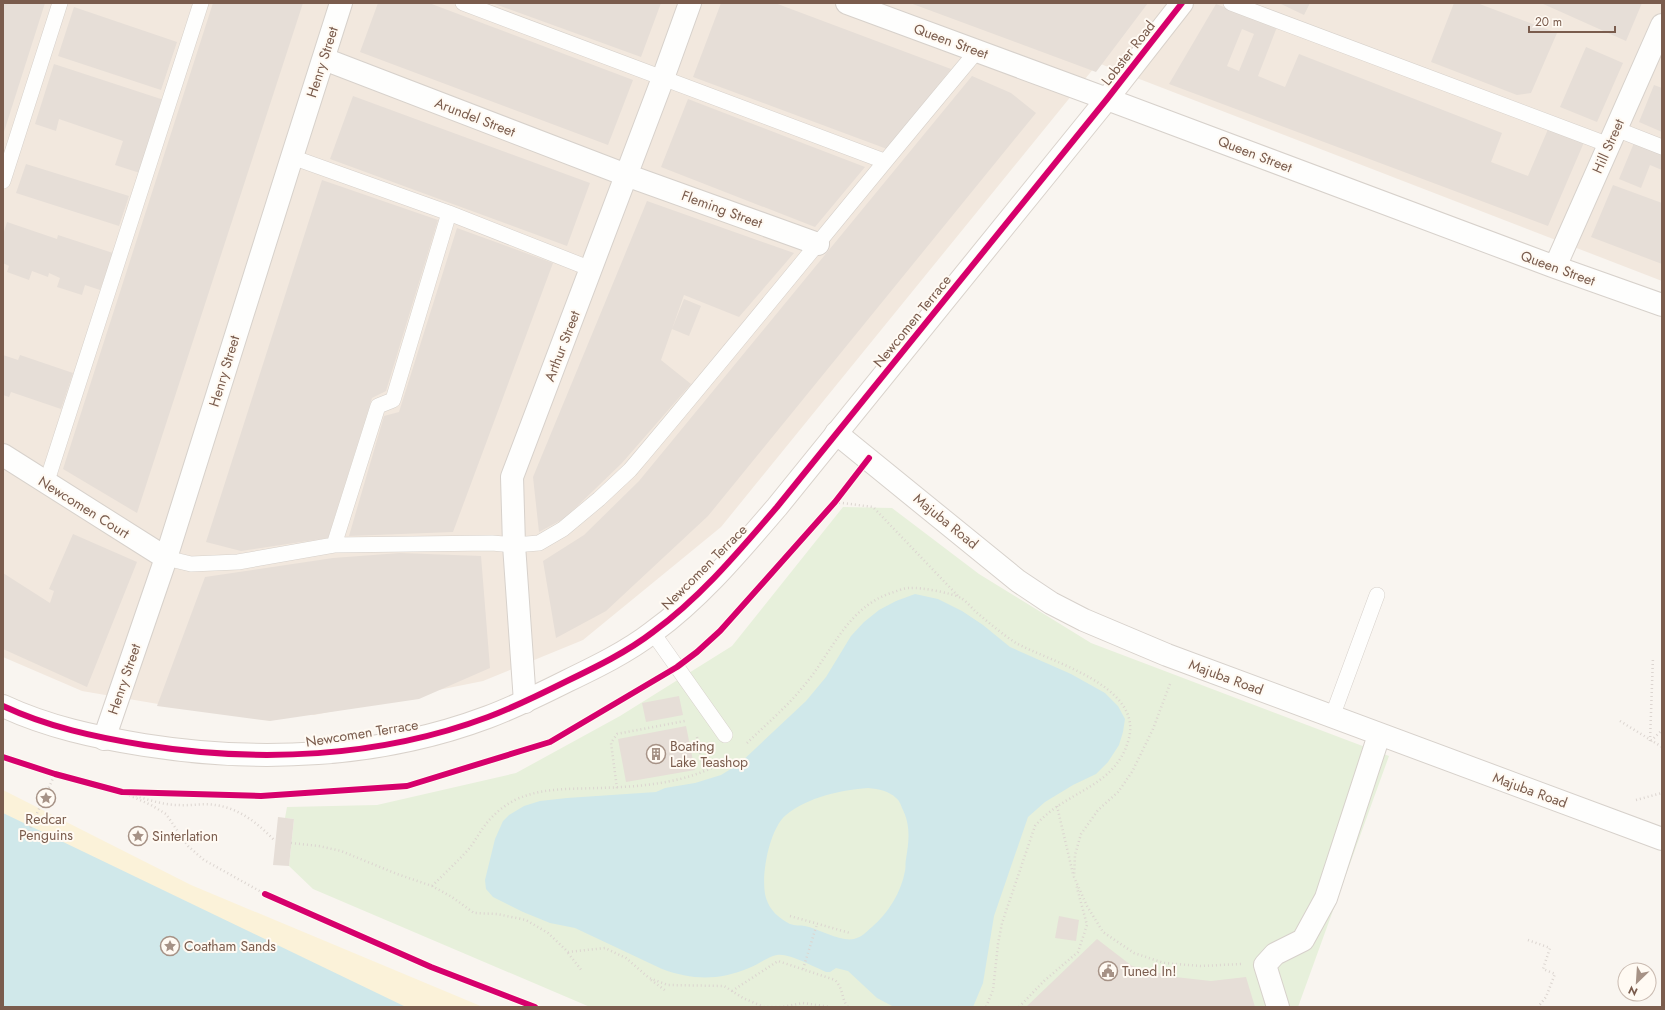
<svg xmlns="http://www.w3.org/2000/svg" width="1665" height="1010" viewBox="0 0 1665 1010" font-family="Jost,sans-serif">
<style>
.residential{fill:#f2e8de}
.green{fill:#e7f0db}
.sand{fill:#fbf2d9}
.water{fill:#d0e8ea;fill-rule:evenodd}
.building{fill:#e6ded7;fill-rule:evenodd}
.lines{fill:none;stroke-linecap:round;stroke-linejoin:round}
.lane-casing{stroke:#d7d1cb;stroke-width:16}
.street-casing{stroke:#d7d1cb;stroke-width:24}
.secondary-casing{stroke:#d9d2cb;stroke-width:24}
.path{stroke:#dcd5d0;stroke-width:2.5;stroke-dasharray:1 3;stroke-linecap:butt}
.lane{stroke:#fefefd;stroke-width:15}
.street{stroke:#fefefd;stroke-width:22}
.secondary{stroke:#fefefd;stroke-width:22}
.cycleway-casing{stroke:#fffaf3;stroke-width:8}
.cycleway{stroke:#d6006c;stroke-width:6}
.labels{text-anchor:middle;stroke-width:4;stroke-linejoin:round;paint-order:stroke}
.street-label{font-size:14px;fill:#7a5c4d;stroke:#fffaf3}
.poi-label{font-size:14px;fill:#7a5c4d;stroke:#fffaf3;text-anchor:start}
</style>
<rect width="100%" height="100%" fill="#f9f5f0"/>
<path class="residential" d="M3 3H1662V281L1098 63 721 527 583 640 483 681 314 715 158 704 82 691 3 657Z"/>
<path class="green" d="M843 507 892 508 979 574 1091 643 1389 756 1298 1007H590L313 889 289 866 294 819 285 818 287 807 377 805 516 773 620 716 732 646Z"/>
<path class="sand" d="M3 790 191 885 483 1007H3Z"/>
<path class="water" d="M915 594 938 599 962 611 983 625 1010 647 1071 674 1105 693 1118 706 1125 719 1123 732 1119 745 1108 762 1096 774 1073 785 1045 802 1028 817 994 916 983 983 973 1007H894L877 998 848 971 836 968 830 972H826C814 967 789 953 777 955 769 956 757 965 749 968 718 981 692 980 662 969L575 928 550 923 523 912 493 897 486 889 485 880 495 839 503 821 509 815 524 806 540 801 567 798 656 792 665 788 695 783 721 775 739 764 806 701 826 677 851 636 864 622 879 610 896 601ZM868 788C879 789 889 791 896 798 899 800 901 805 902 808 911 825 909 841 906 859 905 863 906 867 905 871 901 893 888 913 872 927 866 932 862 937 854 939 841 942 819 929 805 926 800 925 795 926 790 924 779 918 770 911 766 898 760 878 769 829 786 815 808 797 841 790 868 788Z
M3 813 406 1007H3Z"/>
<path class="building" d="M3 3H45L3 135Z
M213 3H303L137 513 63 469Z
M378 3H429L633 80 608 145 360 52Z
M492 3H661L641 57Z
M721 3H775L951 69 887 149 693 77Z
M910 3H1148L1096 72Z
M1279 3H1310L1304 15Z
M1454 3H1477L1557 33 1531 93 1517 95 1431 62Z
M1541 3H1642L1626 41Z
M1216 4 1277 27 1258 76 1285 87 1299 54 1502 133 1491 162 1528 176 1549 127 1585 140 1548 226 1169 84ZM1242 29 1254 34 1239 71 1227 66Z
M74 7 177 42 161 90 58 56Z
M1586 47 1623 63 1597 122 1560 107Z
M54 64 164 100 140 173 115 165 123 141 59 119 56 131 35 124Z
M972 76 1011 93 1036 113 708 516 606 611 556 638 543 561 584 535 639 481Z
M1654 85 1662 88V132L1639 122Z
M353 96 590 183 567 246 330 159Z
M688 99 865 167 815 227 661 167Z
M1634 143 1662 154V170L1650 165 1641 188 1619 179Z
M26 164 129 196 119 226 16 193Z
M322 180 438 220 386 391 372 398 328 538 241 551 206 542Z
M1613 185 1662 203V264L1591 237Z
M647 201 794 253 739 317 684 295 661 360 691 384 622 463 565 518 539 532 533 477Z
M7 222 57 239 58 235 113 253 100 290 85 285 82 295 57 287 60 278 49 273 48 277 32 271 29 280 7 272 9 266 3 263V235Z
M457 228 553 263 453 532 349 536 384 416 399 412Z
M684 299 701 306 689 336 672 329Z
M3 355 18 360 20 355 73 373 61 409 11 392 9 397 3 395Z
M73 534 137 562 87 687 3 649V573L50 603 54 591 49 589Z
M400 553 481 556 490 668 419 699 270 721 157 706 205 577 333 558Z
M679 696 683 715 646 722 642 703Z
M686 726 695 770 626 782 618 739Z
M278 817 294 819 289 866 273 865Z
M1059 916 1079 920 1076 941 1055 938Z
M1097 939 1132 966 1175 977 1211 981 1246 977 1255 1007H1026Z"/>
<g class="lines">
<defs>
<path id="lane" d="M463 3 884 161
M1231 3 1609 145
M1616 129 1662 147
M292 157 449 213 591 269
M3 181 60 3
M46 484 201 3
M334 545 378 406 393 400 449 213
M166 558 191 564 238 562 334 545 492 543 514 545 539 543 563 529 599 499 630 470C747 332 860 190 977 51
M653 633 725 735
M1332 717 1377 595"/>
<path id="street" d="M847 3 1107 99 1555 267 1662 305
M324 59 626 175 818 244
M1555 267 1662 25
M836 433 1018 581 1051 603 1084 620 1167 655 1662 839
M3 455 166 558
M525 702 514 545 512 477 663 78 690 3
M104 739 166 558 292 157 341 3
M1278 1007 1265 965 1275 954 1303 940 1326 898 1379 735"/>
<path id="secondary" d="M3 706C48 727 95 737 144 745 258 763 379 758 488 717 515 707 541 694 567 681 596 667 627 652 653 632 701 597 739 551 777 507L1107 99 1182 3"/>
</defs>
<use href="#lane" class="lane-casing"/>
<use href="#street" class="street-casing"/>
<use href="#secondary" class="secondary-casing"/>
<path class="path" d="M835 502 873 507 960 598
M1170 684 1153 729 1132 772 1118 792 1098 810 1081 834 1075 855 1074 877 1087 906 1103 932 1134 953 1164 963 1201 966 1241 964
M1620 721 1662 747
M697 737 704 772
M1650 741 1653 657
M1651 741 1662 730
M747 743C765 725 786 708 802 688 831 655 846 608 891 593 897 591 904 588 910 588 920 587 952 593 961 598 966 601 971 607 975 611 988 622 1002 634 1016 643 1050 662 1142 685 1129 738 1116 789 1065 790 1035 826L1002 923 998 944 993 990 986 1007
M617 788 611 743 617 734 685 721 687 722
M122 792 151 805 166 814 188 846 204 860 265 894
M132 795C147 799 162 805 178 805 190 806 203 803 215 805 239 808 259 824 275 841
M1636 800 1662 793
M1057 806 1073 874
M27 835 55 774
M291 843 319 846 341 851 397 874 432 886 452 897 474 913 497 914 526 920 548 933 568 952 605 948 626 958 649 978 668 985 724 986 743 998 764 1007H782L803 1003 830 1007
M432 886C444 874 456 863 467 851 474 843 479 833 486 824 495 812 511 800 525 796 547 788 573 789 597 788 642 787 693 783 731 757
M790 916 850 933
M1528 940 1550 948 1543 969 1555 974 1546 997 1538 1007
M568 953 582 971
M803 969 817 924
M651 980 666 991
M732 991 778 961 835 980C844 989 841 999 848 1007
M1019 1007 1044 981 1078 952 1087 925 1076 884"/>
<use href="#lane" class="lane"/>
<use href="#street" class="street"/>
<use href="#secondary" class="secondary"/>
<defs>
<path id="cycleway" d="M3 706C48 727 95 737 144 745 258 763 379 758 488 717 515 707 541 694 567 681 596 667 627 652 653 632 701 597 739 551 777 507L1107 99 1182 3
M3 757 55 774 122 792 261 796 407 786 550 742 677 667 697 652 720 631 835 502 869 458
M265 894 431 967 535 1007"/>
</defs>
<use href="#cycleway" class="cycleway-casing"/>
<use href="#cycleway" class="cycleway"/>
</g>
<defs>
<symbol id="building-ring" viewBox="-11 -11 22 22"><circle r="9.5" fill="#fffaf3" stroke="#a69286" stroke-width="1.5"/><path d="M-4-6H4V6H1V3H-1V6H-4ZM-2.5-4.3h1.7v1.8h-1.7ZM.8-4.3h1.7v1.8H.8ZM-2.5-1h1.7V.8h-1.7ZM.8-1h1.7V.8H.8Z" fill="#a69286"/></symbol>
<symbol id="sight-ring" viewBox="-11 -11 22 22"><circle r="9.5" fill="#fffaf3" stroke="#a69286" stroke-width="1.5"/><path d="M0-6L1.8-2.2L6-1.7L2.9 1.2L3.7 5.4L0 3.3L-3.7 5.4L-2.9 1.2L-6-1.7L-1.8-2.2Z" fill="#a69286"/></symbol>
<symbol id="civic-ring" viewBox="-11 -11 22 22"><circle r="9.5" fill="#fffaf3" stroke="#a69286" stroke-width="1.5"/><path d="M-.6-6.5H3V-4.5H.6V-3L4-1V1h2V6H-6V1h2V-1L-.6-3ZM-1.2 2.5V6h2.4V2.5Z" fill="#a69286"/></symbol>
</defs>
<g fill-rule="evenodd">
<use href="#building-ring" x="645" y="743" width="22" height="22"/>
<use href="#sight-ring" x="35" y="787" width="22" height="22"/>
<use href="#sight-ring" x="127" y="825" width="22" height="22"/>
<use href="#sight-ring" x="159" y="935" width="22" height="22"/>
<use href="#civic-ring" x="1097" y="960" width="22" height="22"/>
</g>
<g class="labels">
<g class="street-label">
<text transform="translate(951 41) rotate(20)" y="5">Queen Street</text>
<text transform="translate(1128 53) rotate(-52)" y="5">Lobster Road</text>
<text transform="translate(322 62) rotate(-72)" y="5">Henry Street</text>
<text transform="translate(475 117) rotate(21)" y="5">Arundel Street</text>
<text transform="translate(1608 146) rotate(-66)" y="5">Hill Street</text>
<text transform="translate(1255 154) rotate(21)" y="5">Queen Street</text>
<text transform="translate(722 209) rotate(20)" y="5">Fleming Street</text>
<text transform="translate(1558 268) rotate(20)" y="5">Queen Street</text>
<text transform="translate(912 321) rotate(-51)" y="5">Newcomen Terrace</text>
<text transform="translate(562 346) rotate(-69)" y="5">Arthur Street</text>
<text transform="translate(224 371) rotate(-73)" y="5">Henry Street</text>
<text transform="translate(84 507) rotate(32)" y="5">Newcomen Court</text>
<text transform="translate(946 521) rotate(39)" y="5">Majuba Road</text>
<text transform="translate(704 567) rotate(-45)" y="5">Newcomen Terrace</text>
<text transform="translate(1226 677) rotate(20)" y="5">Majuba Road</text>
<text transform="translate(124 679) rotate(-71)" y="5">Henry Street</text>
<text transform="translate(362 733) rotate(-9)" y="5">Newcomen Terrace</text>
<text transform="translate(1530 790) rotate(20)" y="5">Majuba Road</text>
</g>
<g class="poi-label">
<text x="670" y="751">Boating<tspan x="670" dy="16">Lake Teashop</tspan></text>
<text x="46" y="824" text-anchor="middle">Redcar<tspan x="46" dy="16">Penguins</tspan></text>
<text x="152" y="841">Sinterlation</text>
<text x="184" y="951">Coatham Sands</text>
<text x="1122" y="976">Tuned In!</text>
</g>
</g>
<rect width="1665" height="1010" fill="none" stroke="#7a5c4d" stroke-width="8"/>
<g transform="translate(1637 982) rotate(205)"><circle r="19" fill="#fffaf3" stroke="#cabbb1"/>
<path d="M0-3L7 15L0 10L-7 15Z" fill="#a69286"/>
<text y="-6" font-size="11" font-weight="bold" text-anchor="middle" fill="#7a5c4d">N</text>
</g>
<path d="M1529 26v6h86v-6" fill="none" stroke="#7a5c4d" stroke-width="2"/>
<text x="1535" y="26" font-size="12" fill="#7a5c4d" stroke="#fffaf3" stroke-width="3" paint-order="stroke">20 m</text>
</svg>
